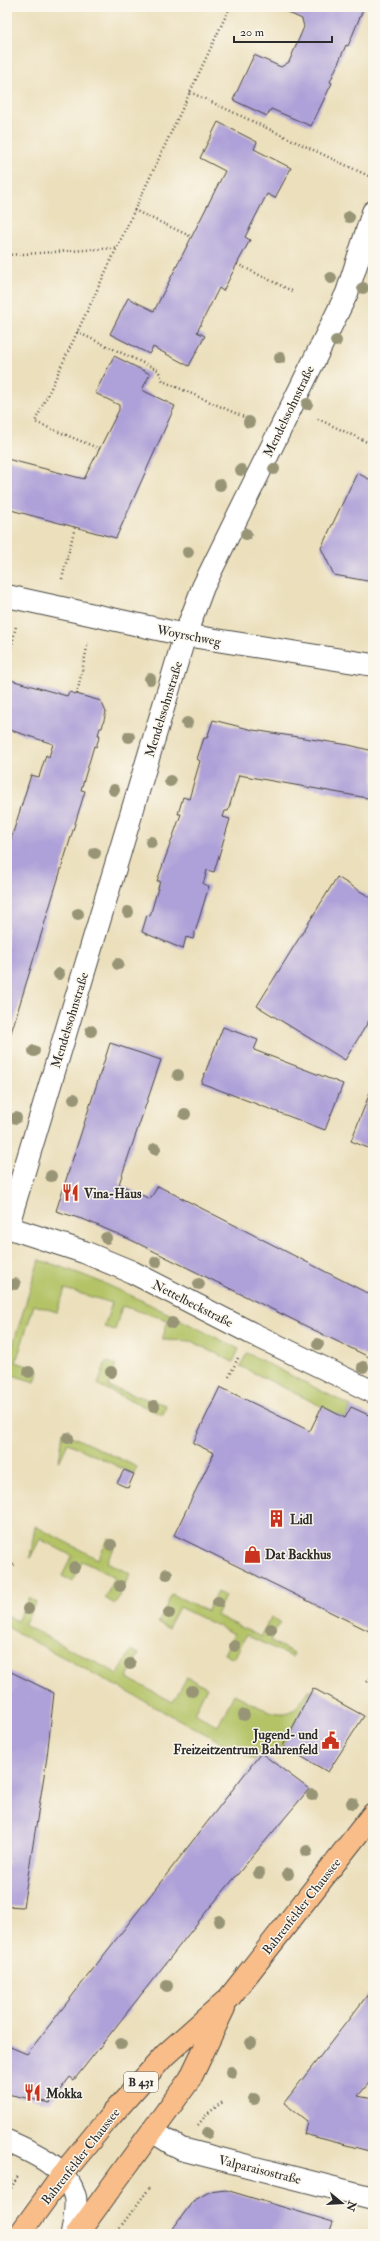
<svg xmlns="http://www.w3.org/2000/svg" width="380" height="2241" viewBox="0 0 380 2241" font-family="'IM FELL Double Pica',serif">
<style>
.green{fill:#b3c366;stroke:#6f7748}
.building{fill:#aea0d8}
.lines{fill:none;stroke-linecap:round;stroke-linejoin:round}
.minor-casing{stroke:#484641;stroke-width:24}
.major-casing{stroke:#484641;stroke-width:24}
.path{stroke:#484641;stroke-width:2.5;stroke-dasharray:1 3;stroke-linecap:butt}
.minor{stroke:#fff;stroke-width:22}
.major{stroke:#f8bd88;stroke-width:22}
.tree{fill:#989576}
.labels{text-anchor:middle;stroke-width:3;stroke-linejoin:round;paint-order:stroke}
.shield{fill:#fbf7ec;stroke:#696865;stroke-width:1}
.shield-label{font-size:12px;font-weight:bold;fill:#2b2b2b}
.street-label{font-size:13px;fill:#2b2b2b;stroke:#fbf7ec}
.poi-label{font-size:13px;font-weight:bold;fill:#2b2b2b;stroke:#fbf7ec;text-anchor:start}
</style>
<rect width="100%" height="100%" fill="#fbf7ec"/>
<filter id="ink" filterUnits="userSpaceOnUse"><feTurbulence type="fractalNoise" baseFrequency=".025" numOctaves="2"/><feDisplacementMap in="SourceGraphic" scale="8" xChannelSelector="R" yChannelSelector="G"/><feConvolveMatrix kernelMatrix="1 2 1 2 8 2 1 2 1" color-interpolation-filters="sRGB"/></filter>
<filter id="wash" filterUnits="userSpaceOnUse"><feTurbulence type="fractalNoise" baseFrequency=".012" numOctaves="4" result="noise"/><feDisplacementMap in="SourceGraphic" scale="16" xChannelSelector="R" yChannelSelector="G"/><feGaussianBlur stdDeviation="0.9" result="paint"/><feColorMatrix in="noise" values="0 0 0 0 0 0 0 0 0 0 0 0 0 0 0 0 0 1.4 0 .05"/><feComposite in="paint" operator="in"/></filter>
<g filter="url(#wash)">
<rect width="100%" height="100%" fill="#ebdfbc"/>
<path class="green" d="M39 1260C109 1280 173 1317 239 1349L233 1362 191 1341 162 1340 168 1320 122 1306 115 1330 104 1327 112 1303 65 1289 57 1312 34 1305 16 1362 39 1370 35 1382 12 1375 7 1390V1364Z
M247 1353 351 1406 345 1418 240 1366Z
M106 1361 116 1365 109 1387 166 1405 163 1415 98 1385Z
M63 1432 137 1467 134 1474 68 1443 59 1462Z
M35 1526 98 1559 109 1538 117 1542 107 1562 130 1574 115 1604 105 1598 115 1578 82 1561 72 1581 62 1576 72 1556 40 1539 30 1558Z
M217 1592 225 1596 216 1615 261 1637 271 1617 280 1622 270 1641 294 1653 292 1657 246 1635 234 1659 224 1654 234 1634 179 1607 168 1628 158 1623 172 1594 207 1611Z
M29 1598 36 1602 24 1625 118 1674 131 1650 139 1654 127 1678 173 1702 187 1677 207 1687 194 1713 218 1726 234 1694C250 1701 279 1723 295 1708 301 1703 304 1696 308 1690L311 1692 283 1746 261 1753 256 1761 7 1627V1616L17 1621Z"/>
<g id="blocks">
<path class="building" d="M276 7H364L348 46 346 45 330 82 332 83 311 126 271 109 267 116 233 100 254 55 281 67 289 62 304 27 302 19Z
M218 122 257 142 254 149 291 168 275 198 267 194 245 237 250 240 237 264 223 291 219 288 197 332 205 336 189 366 153 347 149 354 110 334 128 298 154 311 225 171 200 158Z
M114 356 150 374 142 390 175 406 116 538 7 509V459L84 479 119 410V405L95 393Z
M357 473 373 481V582L334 575 321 548Z
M7 679 67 696 69 692 101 701 106 712 102 728H100L98 735H100L96 747 94 746 81 790 85 791 7 1046V852L31 775 39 777 46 755 49 757 53 744 7 729 9 724H7Z
M213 720 253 730 349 745 373 751V799L239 775 228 811H225L223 817 230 819 214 872 207 870 205 878 203 884 209 886 193 939 186 937 183 949 142 932 147 915 150 916 160 881H157L181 814H178L183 797 189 799 200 761 197 759 204 738H207Z
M337 877 373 899V1014L345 1060 257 1006Z
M223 1027 258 1040 254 1050 343 1084 325 1130 201 1083Z
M110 1043 161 1060 119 1184 150 1199 158 1186 373 1296V1359L129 1239 85 1220 56 1211Z
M371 1090 373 1091V1150L351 1141Z
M220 1387 310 1431 322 1406 345 1418 351 1407 373 1417V1633L174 1535 214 1453 193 1443Z
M124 1470 134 1474 128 1488 117 1483Z
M7 1670 54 1693 47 1757 23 1907 7 1906Z
M313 1688 364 1716 328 1772 283 1746Z
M261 1753 309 1789 206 1912 74 2080 70 2077 50 2103 7 2094V2039L8 2046 27 2054Z
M373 1988V2078L358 2096 373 2099V2152L304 2134 307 2121 284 2103Z
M226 2190 333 2222 329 2234H169L193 2201 209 2192Z"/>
</g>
</g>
<g filter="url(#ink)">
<use href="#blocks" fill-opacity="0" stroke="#484641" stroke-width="1"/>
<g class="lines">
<defs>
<path id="minor" d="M7 596 185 635 373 665
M7 1227 84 1252 132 1272 251 1333 373 1392
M7 1228 185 635 203 587 347 293 373 212
M152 2131 181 2149 373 2198
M7 2141C32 2152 68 2167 75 2197 77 2208 74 2222 72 2234"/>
<path id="major" d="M20 2234 70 2165 107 2120 165 2055 229 1998 373 1814
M77 2234 190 2079 224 2008"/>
</defs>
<use href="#minor" class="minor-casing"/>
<use href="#major" class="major-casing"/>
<path class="path" d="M147 7 149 13
M190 92 373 178
M134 210 192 237
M7 255 116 248
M237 264 292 291
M77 332 158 370 163 381 253 421
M318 419 371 444 373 449
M100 449 35 422 230 7
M62 579 75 527
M7 667 16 626
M77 694 88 643
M229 1377 238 1358
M7 1570 15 1564
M367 1682 373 1676
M198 2125 207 2114 224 2101
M7 2179 16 2181
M7 2195 18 2176
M115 2234 151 2186"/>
<use href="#minor" class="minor"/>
<use href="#major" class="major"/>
</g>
<g class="tree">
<circle cx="349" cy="217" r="6"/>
<circle cx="331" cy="278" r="6"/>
<circle cx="363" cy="288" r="6"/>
<circle cx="336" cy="341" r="6"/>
<circle cx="280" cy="358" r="6"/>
<circle cx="307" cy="404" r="6"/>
<circle cx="249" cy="422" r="6"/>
<circle cx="274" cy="469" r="6"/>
<circle cx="241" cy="470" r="6"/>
<circle cx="220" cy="485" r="6"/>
<circle cx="246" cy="534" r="6"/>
<circle cx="188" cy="552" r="6"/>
<circle cx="150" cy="679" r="6"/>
<circle cx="187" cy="723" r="6"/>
<circle cx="129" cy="737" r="6"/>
<circle cx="170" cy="781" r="6"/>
<circle cx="114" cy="790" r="6"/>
<circle cx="151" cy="842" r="6"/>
<circle cx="95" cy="853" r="6"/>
<circle cx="128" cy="912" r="6"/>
<circle cx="78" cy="914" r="6"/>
<circle cx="118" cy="964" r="6"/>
<circle cx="59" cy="974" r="6"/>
<circle cx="91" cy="1031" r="6"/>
<circle cx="34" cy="1051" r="6"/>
<circle cx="178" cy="1075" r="6"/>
<circle cx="74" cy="1099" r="6"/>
<circle cx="185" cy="1114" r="6"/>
<circle cx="16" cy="1118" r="6"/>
<circle cx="155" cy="1149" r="6"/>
<circle cx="51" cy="1176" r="6"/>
<circle cx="106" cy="1238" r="6"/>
<circle cx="156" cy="1262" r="6"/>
<circle cx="15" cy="1284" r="6"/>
<circle cx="199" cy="1284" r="6"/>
<circle cx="172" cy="1323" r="6"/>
<circle cx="318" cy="1344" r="6"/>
<circle cx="363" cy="1367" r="6"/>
<circle cx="29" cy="1372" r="6"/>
<circle cx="111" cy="1372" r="6"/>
<circle cx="154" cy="1406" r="6"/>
<circle cx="68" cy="1438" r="6"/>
<circle cx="111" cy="1545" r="6"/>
<circle cx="74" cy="1567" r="6"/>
<circle cx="167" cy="1574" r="6"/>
<circle cx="120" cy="1586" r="6"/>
<circle cx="218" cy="1602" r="6"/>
<circle cx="28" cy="1609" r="6"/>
<circle cx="169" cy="1613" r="6"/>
<circle cx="271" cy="1629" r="6"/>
<circle cx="235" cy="1646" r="6"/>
<circle cx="130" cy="1664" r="6"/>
<circle cx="192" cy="1691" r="6"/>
<circle cx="244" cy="1715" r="6"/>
<circle cx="312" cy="1795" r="6"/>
<circle cx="352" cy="1803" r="6"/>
<circle cx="307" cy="1851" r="6"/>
<circle cx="259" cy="1873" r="6"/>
<circle cx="288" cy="1874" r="6"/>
<circle cx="219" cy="1921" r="6"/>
<circle cx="167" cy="1986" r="6"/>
<circle cx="251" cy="2043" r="6"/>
<circle cx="121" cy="2044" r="6"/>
<circle cx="231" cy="2072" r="6"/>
<circle cx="254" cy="2099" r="6"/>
<circle cx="207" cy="2133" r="6"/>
</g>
</g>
<defs>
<symbol id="restaurant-bare" viewBox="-9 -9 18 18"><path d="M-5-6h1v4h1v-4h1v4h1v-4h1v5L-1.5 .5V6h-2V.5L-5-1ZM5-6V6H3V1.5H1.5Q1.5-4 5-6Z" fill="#c8321e" stroke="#fbf7ec" stroke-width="2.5" paint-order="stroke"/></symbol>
<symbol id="building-bare" viewBox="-9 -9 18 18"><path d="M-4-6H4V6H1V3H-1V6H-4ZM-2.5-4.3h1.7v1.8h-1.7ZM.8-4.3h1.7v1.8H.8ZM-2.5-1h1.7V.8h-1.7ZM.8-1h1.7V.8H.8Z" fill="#c8321e" stroke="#fbf7ec" stroke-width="2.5" paint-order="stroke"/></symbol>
<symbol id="shop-bare" viewBox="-9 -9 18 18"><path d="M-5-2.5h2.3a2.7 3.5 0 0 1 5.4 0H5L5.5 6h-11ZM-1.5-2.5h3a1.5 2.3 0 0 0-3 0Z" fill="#c8321e" stroke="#fbf7ec" stroke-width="2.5" paint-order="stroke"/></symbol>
<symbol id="civic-bare" viewBox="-9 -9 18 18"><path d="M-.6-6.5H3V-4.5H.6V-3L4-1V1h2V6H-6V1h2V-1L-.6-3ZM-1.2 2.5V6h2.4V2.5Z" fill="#c8321e" stroke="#fbf7ec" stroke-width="2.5" paint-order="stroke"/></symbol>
</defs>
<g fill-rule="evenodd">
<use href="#restaurant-bare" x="58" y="1180" width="25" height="25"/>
<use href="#building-bare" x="264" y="1506" width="25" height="25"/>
<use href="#shop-bare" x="240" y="1542" width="25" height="25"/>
<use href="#civic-bare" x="318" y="1728" width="25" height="25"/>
<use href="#restaurant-bare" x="20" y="2080" width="25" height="25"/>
</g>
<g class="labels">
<rect class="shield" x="124" y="2072" width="34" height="20" rx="3"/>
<g class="shield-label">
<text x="141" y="2086">B 431</text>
</g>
<g class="street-label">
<text transform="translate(288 411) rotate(-64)" y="5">Mendelssohnstraße</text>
<text transform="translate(189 635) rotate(11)" y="5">Woyrschweg</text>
<text transform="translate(163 709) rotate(-73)" y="5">Mendelssohnstraße</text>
<text transform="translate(69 1020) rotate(-73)" y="5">Mendelssohnstraße</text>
<text transform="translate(193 1303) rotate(27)" y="5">Nettelbeckstraße</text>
<text transform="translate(301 1906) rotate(-52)" y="5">Bahrenfelder Chaussee</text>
<text transform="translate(80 2156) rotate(-52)" y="5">Bahrenfelder Chaussee</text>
<text transform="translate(260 2169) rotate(14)" y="5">Valparaisostraße</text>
</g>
<g class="poi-label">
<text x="84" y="1198">Vina-Haus</text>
<text x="290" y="1524">Lidl</text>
<text x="265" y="1559">Dat Backhus</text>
<text x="318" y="1739" text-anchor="end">Jugend- und<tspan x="318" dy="15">Freizeitzentrum Bahrenfeld</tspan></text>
<text x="46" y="2098">Mokka</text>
</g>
</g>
<rect width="380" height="2241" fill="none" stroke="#fbf7ec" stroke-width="24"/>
<g transform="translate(342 2203) rotate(108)" stroke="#fbf7ec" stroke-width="3" paint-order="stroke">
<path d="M0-3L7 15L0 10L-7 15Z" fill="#2b2b2b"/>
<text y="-6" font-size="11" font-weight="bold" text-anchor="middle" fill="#2b2b2b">N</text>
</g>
<path d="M234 36v6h98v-6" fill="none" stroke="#2b2b2b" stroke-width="2"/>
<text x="240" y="36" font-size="12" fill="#2b2b2b" stroke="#fbf7ec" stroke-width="3" paint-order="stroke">20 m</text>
</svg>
